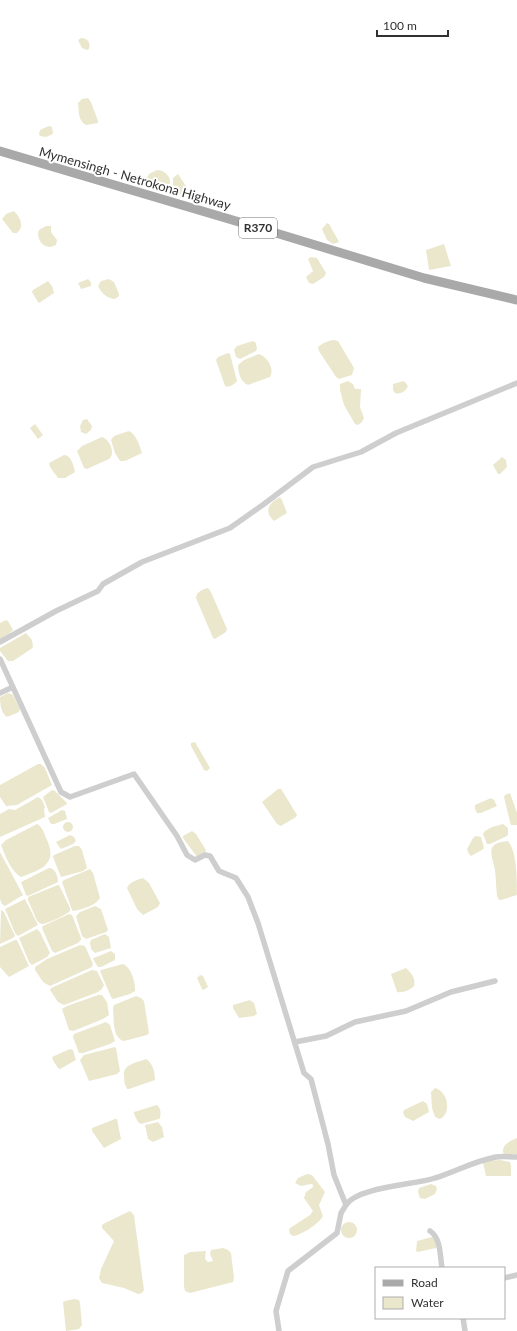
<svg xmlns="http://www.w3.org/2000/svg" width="517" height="1331" viewBox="0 0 517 1331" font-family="Lato,sans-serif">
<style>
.water{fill:#ebe7cd}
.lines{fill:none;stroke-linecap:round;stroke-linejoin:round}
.street{stroke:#cecece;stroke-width:5.5}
.primary{stroke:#a9a9a9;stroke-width:9}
.labels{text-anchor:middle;stroke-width:4;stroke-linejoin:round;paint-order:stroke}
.shield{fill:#fff;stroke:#6f6f6f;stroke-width:1}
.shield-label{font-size:12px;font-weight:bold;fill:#313131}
.street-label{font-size:13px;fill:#313131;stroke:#fff}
</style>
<rect width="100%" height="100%" fill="#fff"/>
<path class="water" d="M81 38C87 38 91 42 89 49L87 50 82 48 78 40Z
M88 98 91 102 98 121V123L86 125C78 121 79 111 78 103L82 99Z
M49 126 52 127 53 134 46 137 40 136 39 134 40 130Z
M157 170C166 170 173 179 169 187 158 194 150 190 147 178L149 174Z
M178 174 186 186 188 193C184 195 180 194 176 193L173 184V178Z
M14 211C20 217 25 226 17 233H13L2 219 6 214Z
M327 223 329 224 338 240 339 242 333 244 327 240 322 229Z
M46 226H51V232L57 240 56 245C44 252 35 238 39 230Z
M444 244 451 266 429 270 426 250Z
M311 257 317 258 326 273 324 277 313 284 309 283 306 277 313 271 308 259Z
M88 279 91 282V286L81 289 78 283Z
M109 279 114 282 119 294V296L115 299C108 299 101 293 98 286L101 281Z
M48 281 52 286 54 293 39 303 38 302 32 292 33 290Z
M333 340 338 341 354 368 352 375 339 379 336 377 319 351 318 347C323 343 327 341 333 340Z
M253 341 256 343 257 349 256 351 240 359 236 357 234 350 237 346Z
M228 353 230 354 237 381C235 384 229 388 225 386L216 360 218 357Z
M259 354C267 357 275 368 270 377L248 385C241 382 238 373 238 365L244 360Z
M348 381 353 384 355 389H361L360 407 364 418 362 422 358 425 355 424 344 405 340 390V384Z
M404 381 408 386C406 391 400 395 395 393L393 390V384Z
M87 419 92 426 91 430 86 434 81 432 80 426 83 420Z
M35 424 43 435 38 439 30 428Z
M129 431C136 434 140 446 142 453L125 461H120L115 453 111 440 114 436Z
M102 437C110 440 116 453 109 459L87 469 84 468 77 451 82 446Z
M64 455C71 455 74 466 75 472L65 478H58L50 467 49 463Z
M502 457 506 460 507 467 500 474H498L493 465Z
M280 497 282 500 287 513 274 521C263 511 269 503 280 497Z
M207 588H208L211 592 227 629 226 632 215 639 213 638 196 598C196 592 202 590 207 588Z
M6 620 8 621 13 630 5 637 0 639V623Z
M26 633 32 640 33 647 31 649 13 661H8L0 651V648Z
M8 693 13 695 20 709 19 712 7 717C1 713 0 704 0 697Z
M195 742 210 768 207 771 204 770 191 746V743Z
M38 764H41L45 768 52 785 17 805 6 806 0 797V785Z
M278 789H281L283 792 297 815 296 817 281 826 277 824 262 802Z
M52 790 55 791 67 803V804L51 813 49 812 43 797Z
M510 793 517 813V825H511L510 822 504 797 505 795Z
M38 797 42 800 45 807 44 809 45 817 0 837V814L9 809 15 810Z
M491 798 494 800 497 806 481 813H477L475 809V805Z
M62 810 65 811 67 819 54 824H51L48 818Z
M63 827a5 5 0 1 1 10 0a5 5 0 1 1-10 0Z
M37 824C43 827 44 834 47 840 58 864 41 870 21 877 11 872 5 855 1 845L6 840Z
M503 824 508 828V835L507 836 490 844H487L483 834 485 831 492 827Z
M192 831 196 834 206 850 205 853 197 857 183 838V836Z
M70 835 74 837 76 841 73 844 61 849 56 842Z
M476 836 481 837 484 848 482 850 471 856 469 854 467 849 473 838Z
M508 841C517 852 517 878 517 895L501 900H499L497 896C496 887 496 879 495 870 492 855 484 843 508 841Z
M75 846H79L82 850 87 868 83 871 61 877 53 857 54 855Z
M0 852 23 895 5 906 2 904 0 899Z
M49 868C55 868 58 876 58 882L28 896 26 895 21 882Z
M90 869 93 873 100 898C95 906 83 909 74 911L72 910 62 882 64 880Z
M143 878 149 883 160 903 158 907 143 915 137 909 127 888C129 882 137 880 143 878Z
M59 885 70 908V911C66 915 49 923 43 924 40 924 40 923 37 921L28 900V897L58 885Z
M25 899 38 925 18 936 15 933 5 909Z
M95 906 101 909 108 930 106 932 86 939 82 936 76 916 80 912Z
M1 910 4 912 15 936 13 938 0 944Z
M69 914 72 915 81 938V940L78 943 55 953 52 951 42 928 43 926Z
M37 929 40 932 50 953 47 957 32 965 29 962 19 938Z
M105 934 109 937 111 948 95 953 91 949 90 943 91 940Z
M15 940H17L29 966 9 977 0 967V947Z
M80 945 85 946 93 964 92 967 50 986 43 982 35 970V967L47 959Z
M111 951 115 954V960L101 967H98L93 959 94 958Z
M123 964C131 967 136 983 135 991L130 994 113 999 111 997 100 971 101 970Z
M406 968C411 973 416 978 414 986 410 990 403 993 397 992L391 974Z
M92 970 97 971 104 985 102 989 98 992 64 1005 58 1002 50 990 51 988Z
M200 975 203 976 208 987 203 990 202 989 197 978Z
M98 995H102L107 1002 109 1015 103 1019 73 1031 69 1030 62 1009 67 1006Z
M136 996 141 998 144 1001 149 1033 147 1035 124 1041C112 1038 114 1018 113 1008L114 1005Z
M250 1000 254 1003 257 1014 254 1016 239 1018 233 1008V1005Z
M106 1022 110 1025 115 1041 110 1044 83 1053H79L73 1037 74 1034Z
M115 1047 116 1048 120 1071 117 1074 89 1081 80 1060 84 1055Z
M70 1049 73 1050 76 1060 60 1069 58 1068 54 1062 52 1057Z
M146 1059C153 1063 155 1073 155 1080L129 1089H127C125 1085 124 1082 124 1077 122 1064 136 1063 146 1059Z
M435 1088C448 1091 452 1113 440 1119L435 1117 432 1108 431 1092Z
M423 1101 427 1104 429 1112 413 1121 405 1117 403 1112 404 1110Z
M157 1105C161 1109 161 1113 160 1118L159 1119 141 1124 138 1122 134 1114V1112Z
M115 1119H117L121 1139 104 1148 92 1131V1128Z
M158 1122 162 1127 164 1137 153 1142 148 1139 145 1125Z
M517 1138V1154L504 1155C500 1146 509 1141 517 1138Z
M500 1160 510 1162 511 1166V1176H486L483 1163 487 1161Z
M307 1174 312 1175 325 1192 319 1205 323 1216C320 1223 300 1236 293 1236L290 1234 289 1230 290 1228 310 1215 313 1211 304 1198 306 1192 313 1187V1185L311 1184 301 1186 295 1183 298 1178Z
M431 1184 436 1186 437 1189 435 1194 425 1199 420 1198 418 1192 419 1188Z
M130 1211 134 1215 144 1290 142 1293 138 1294 124 1288 102 1283 99 1278 101 1269 114 1241 102 1228V1225L105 1223Z
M341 1230a8 8 0 1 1 16 0a8 8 0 1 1-16 0Z
M432 1237 435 1239 437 1247 436 1248 418 1252 416 1251 417 1241Z
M223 1248 228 1250 231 1253 234 1278 233 1282 190 1293 185 1291 184 1286V1255L190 1252 206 1251 205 1259 208 1262 213 1261 210 1254 211 1250Z
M74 1299 79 1300 80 1303 82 1325 79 1329 66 1331 63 1302 65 1301Z"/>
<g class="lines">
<path class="street" d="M0 642 56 611 98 591 103 584 142 562 230 528 264 504 313 467 361 452 396 433 517 383
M0 659 61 792 70 797 134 774 177 836 187 855 195 860 205 855 210 856 219 871 236 878 248 897 258 923 304 1073 311 1079 328 1144 334 1175 346 1205 341 1213 337 1233 288 1271 276 1311 279 1331
M0 693 13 687
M295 1042 326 1036 355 1022 406 1011 451 992 495 981
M346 1205C357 1187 414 1185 435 1178 455 1172 474 1161 496 1157 502 1156 510 1157 517 1157
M430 1231C441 1238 440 1256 442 1268
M504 1278 517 1275
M463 1318 465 1331"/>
<path class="primary" d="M0 151 266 230 424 278 517 300"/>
</g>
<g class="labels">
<rect class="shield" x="239" y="218" width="38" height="20" rx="3"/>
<g class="shield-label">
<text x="258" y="232">R370</text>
</g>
<g class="street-label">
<text transform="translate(135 178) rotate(16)" y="5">Mymensingh - Netrokona Highway</text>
</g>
</g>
<rect x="375" y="1267" width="130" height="52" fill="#ffffff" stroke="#adadad"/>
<rect x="383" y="1280" width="20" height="6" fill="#a9a9a9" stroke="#adadad"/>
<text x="411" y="1287" font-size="12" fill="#313131">Road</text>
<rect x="383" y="1297" width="20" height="12" fill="#ebe7cd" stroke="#adadad"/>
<text x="411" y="1307" font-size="12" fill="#313131">Water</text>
<path d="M377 30v6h71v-6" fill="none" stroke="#313131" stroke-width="2"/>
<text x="383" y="30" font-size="12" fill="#313131" stroke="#ffffff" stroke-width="3" paint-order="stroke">100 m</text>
</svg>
